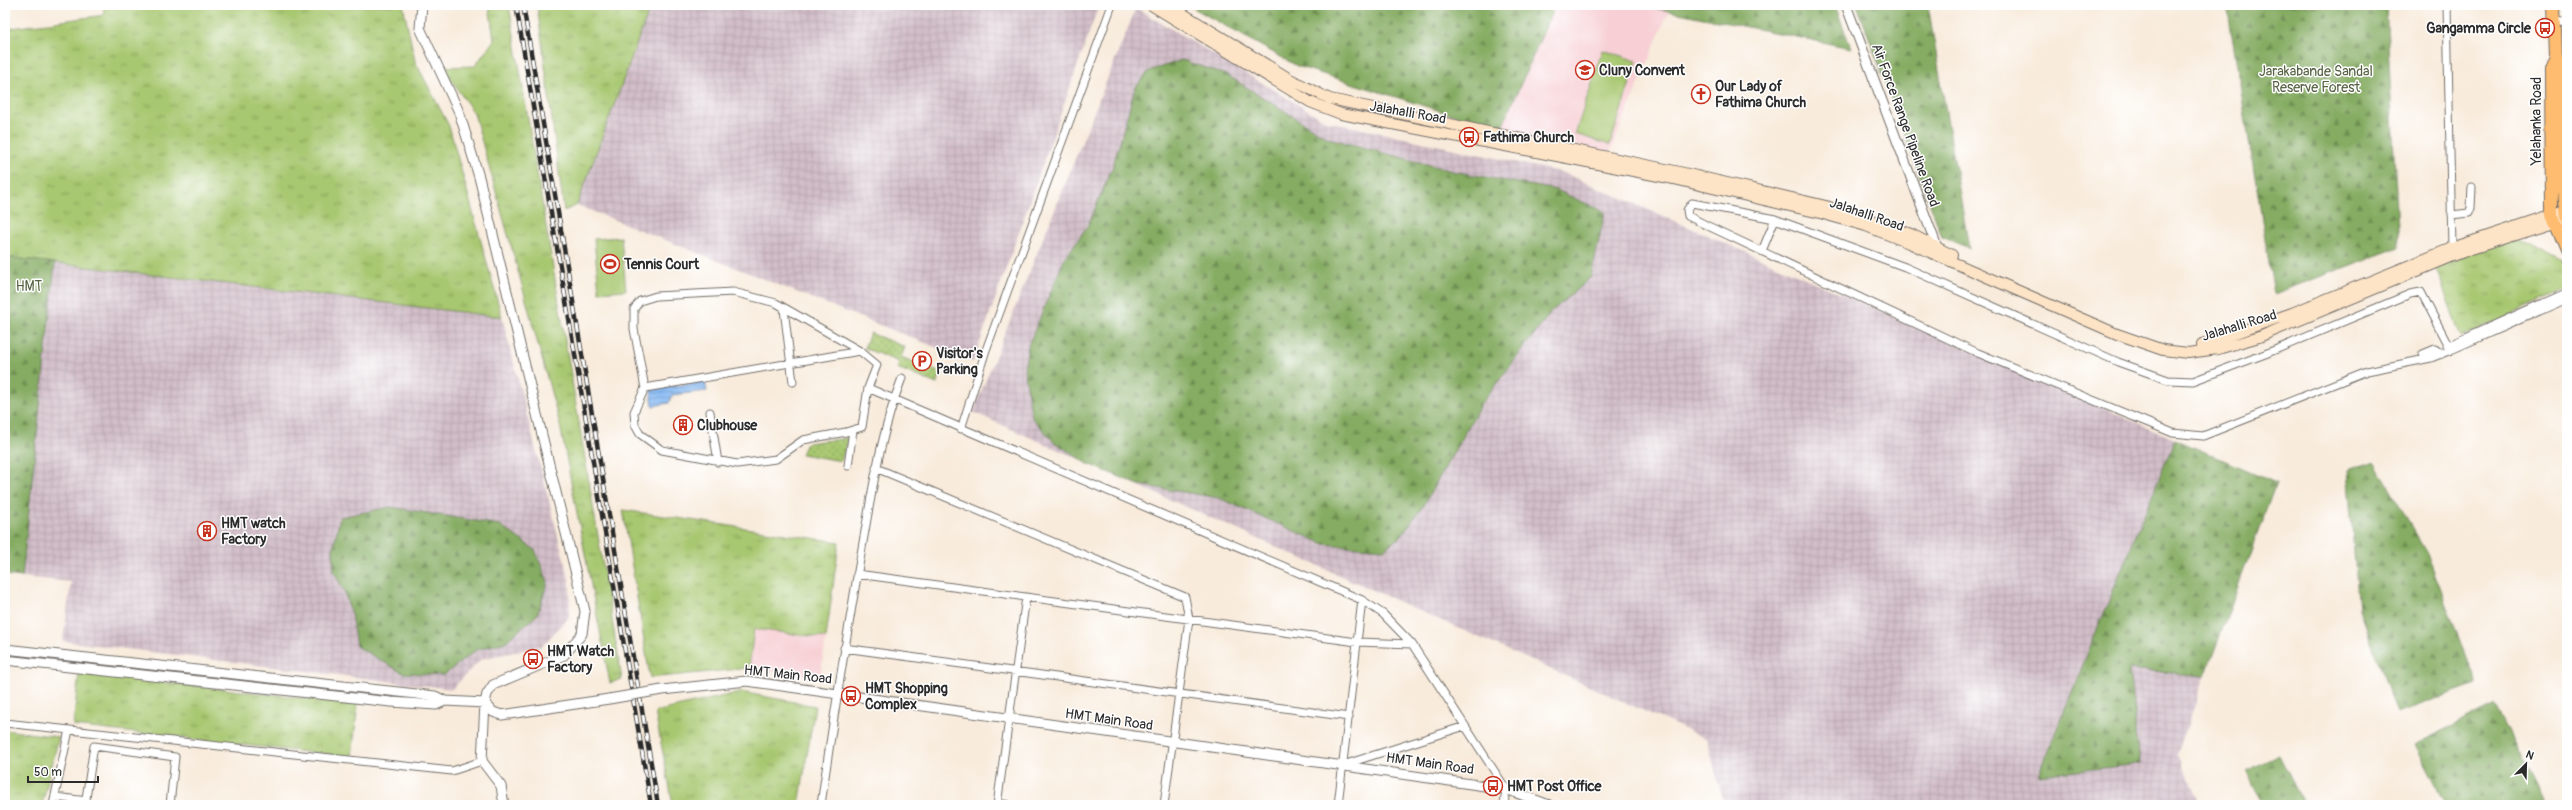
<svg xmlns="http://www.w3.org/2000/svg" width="2572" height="810" viewBox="0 0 2572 810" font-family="Pangolin,sans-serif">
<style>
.built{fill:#f7cfd4}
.industrial{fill:url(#industrial-grid)}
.grass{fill:url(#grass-tufts);stroke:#69794d}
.forest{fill:url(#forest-firs);stroke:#586c46}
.park{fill:#a7c76f;stroke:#69794d}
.garden{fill:url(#garden-dots);stroke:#69794d}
.water{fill:url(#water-rules);stroke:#597290}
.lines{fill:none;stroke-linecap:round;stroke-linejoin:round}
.minor-casing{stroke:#736e69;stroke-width:9}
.tertiary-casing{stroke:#736e69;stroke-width:11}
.secondary-casing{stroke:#736e69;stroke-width:12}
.primary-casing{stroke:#736e69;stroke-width:14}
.minor{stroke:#fff;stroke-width:7}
.tertiary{stroke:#fff;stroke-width:9}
.secondary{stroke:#fee4c6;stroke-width:10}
.primary{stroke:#fdbc70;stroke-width:12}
.rail-casing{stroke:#2b2b2b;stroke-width:4.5}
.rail{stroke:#fff;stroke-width:3;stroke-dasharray:9;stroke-linecap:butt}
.tertiary-bridge-casing{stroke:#736e69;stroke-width:11;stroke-linecap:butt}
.tertiary-bridge{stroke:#fff;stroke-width:9}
.labels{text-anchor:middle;stroke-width:3;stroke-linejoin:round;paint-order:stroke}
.poi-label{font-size:14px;font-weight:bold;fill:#2b2b2b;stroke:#fff;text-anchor:start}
.park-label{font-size:14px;fill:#566243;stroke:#fff}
.street-label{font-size:14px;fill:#2b2b2b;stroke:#fff}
</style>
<defs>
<pattern id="industrial-grid" width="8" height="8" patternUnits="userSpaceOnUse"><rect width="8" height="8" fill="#d2bdc8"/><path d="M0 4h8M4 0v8" fill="none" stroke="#b4a3ac"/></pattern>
<pattern id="grass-tufts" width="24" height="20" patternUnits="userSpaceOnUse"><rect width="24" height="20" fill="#a7c76f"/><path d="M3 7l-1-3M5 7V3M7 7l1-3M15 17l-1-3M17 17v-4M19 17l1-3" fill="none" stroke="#88a25b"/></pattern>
<pattern id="forest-firs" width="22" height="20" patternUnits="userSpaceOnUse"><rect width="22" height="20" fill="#85ac62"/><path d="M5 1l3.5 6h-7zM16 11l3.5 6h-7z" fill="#6d8c51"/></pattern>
<pattern id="garden-dots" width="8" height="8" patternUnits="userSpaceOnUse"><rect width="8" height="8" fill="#a7c76f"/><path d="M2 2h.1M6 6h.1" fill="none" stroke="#88a25b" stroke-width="1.8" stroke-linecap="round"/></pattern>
<pattern id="water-rules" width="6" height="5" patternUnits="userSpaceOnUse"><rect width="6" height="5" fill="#87baf4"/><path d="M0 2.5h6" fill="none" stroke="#6f97c6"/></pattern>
</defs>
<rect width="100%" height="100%" fill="#fff"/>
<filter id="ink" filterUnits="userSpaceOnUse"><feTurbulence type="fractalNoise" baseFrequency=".025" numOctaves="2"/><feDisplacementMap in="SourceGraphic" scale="8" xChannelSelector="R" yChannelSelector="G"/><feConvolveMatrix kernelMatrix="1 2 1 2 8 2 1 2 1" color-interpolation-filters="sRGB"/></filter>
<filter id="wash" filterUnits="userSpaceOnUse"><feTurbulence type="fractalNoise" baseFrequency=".012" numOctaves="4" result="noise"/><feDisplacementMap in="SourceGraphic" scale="16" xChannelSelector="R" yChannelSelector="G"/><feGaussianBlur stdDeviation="0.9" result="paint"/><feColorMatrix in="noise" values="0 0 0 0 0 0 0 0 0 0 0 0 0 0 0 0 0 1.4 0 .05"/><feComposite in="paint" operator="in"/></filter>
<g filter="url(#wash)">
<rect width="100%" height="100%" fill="#f8ebdb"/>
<path class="built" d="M1555 5H1640L1669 11 1610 153 1501 130Z
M754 629 826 638 820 677 749 668Z"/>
<path class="industrial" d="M651 5H1099L973 362 577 205Z
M1136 8 1326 121 1564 173 2276 483 2177 754 2201 805H1724L1707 739 973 412Z
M5 257 502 317 570 583 569 617 542 646 481 659 452 689 63 641 71 582 5 575Z"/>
<path class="grass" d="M103 5H403L415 61 449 126 502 317 5 257V29L104 15Z
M489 5H509L622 679 610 683 560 425 520 278 474 113 442 67 475 66 494 40Z
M537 5H651L577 205 564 211Z
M2512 237 2567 266V289L2461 337 2435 266Z
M623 510 839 542 826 638 754 629 749 668 650 678Z
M79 673 358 704 352 757 73 726Z
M741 692 815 706 799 805H673L655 712Z
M5 730 59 737 42 805H5Z"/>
<path class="forest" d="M1188 5H1555L1501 130 1297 66Z
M1640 5H1835L1851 48 1669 11Z
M1857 5H1928L1969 248 1942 237Z
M2227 5H2386L2399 247 2274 294Z
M1182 60 1227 75 1328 138 1452 171 1556 190 1605 212 1591 277 1551 312 1481 404 1423 506 1401 536 1384 549 1324 544 1219 498 1139 485 1088 464 1054 442 1032 418 1024 369 1028 346 1064 260 1088 225 1113 166 1135 88 1149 71Z
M5 257 55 263 22 577 5 575Z
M2175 439 2276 483 2205 676 2129 669 2140 764 2038 775Z
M2374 461 2427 553 2476 684 2397 713 2359 610 2347 470Z
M391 507 500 525 535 550 548 582 537 615 505 642 476 650 444 675 403 673 356 646 351 614 344 591 334 572 333 548 340 517Z
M2495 705 2545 805H2446L2415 744Z
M2279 755 2304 805H2263L2246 771Z"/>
<path class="park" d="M1603 50 1637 61 1610 145 1575 134Z
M621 237 626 290 599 292 594 239Z"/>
<path class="garden" d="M870 333 905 347 901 357 941 373 937 384 897 368 899 362 864 348Z
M849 438 841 461 801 454 806 443Z"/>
<path class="water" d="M705 381 707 391 672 395 669 403 653 406 651 390Z"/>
</g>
<g filter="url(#ink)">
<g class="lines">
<defs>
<path id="minor" d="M2447 5 2452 248
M2554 18 2567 23
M2451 215 2469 213 2471 208 2472 187
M1762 251 1775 219
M784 309 793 382
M2447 346 2567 292
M2451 350 2421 292 2410 294 2265 354 2193 381 2168 380 2118 362 1905 267 1775 219 1692 203 1687 210 1688 216 1706 225 1978 353 2173 433 2203 436 2367 371 2431 358 2451 350 2567 299
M2423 354 2435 349 2442 354
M645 388 860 351
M868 388 862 427 846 432 803 440 776 459 737 464 662 450 640 434 635 425 634 412 645 388 634 329V309L640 301 656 296 733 292 776 303 860 351 877 365 868 388 1362 600 1383 614 1412 644 1506 789 1504 805
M710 412 718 462
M961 429 986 350 1112 5
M848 466 853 430
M876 468 1185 597 1189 619 1164 805
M857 574 1357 642 1412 644
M844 648 1349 717
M5 723 452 771 482 761
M1343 765 1465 726
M55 797 87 801
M997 803 1009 805
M53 805 69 730
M85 805 94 746 175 757 170 805
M821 805C833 719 847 634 862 548 872 491 881 432 902 378
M997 805 1026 597
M1338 805 1362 600"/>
<path id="tertiary" d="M422 5 420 28 459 112 479 177 585 611 582 634 564 655 493 685 487 694 485 703 493 712 502 715 609 699
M1846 5 1937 247 1936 251
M5 649 435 696 445 701 485 703 482 761 501 786 504 805
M5 660 391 702 436 705 445 701
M662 690 747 681 1506 789 1549 805"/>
<path id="secondary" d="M1151 5 1310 102 1341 114 1674 179 1820 213 1866 226 1909 243 2117 334 2163 350 2188 353 2218 349 2259 337 2468 250 2567 219
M1169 5 1290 79 1330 99 1675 171 1826 206 1911 234 1952 255
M2202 345 2292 313 2452 248 2566 210"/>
<path id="primary" d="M2554 5 2556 56 2551 69 2552 214 2567 250
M2556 56 2562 71 2563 185 2567 216"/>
</defs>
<use href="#minor" class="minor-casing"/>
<use href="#tertiary" class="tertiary-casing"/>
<use href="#secondary" class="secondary-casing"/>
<use href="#primary" class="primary-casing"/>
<use href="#minor" class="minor"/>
<use href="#tertiary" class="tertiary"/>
<use href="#secondary" class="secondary"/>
<use href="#primary" class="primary"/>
<defs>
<path id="rail" d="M516 5 651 805
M523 5 658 805"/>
</defs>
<use href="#rail" class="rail-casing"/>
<use href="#rail" class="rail"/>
<defs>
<path id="tertiary-bridge" d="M609 699 662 690"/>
</defs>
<use href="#tertiary-bridge" class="tertiary-bridge-casing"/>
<use href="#tertiary-bridge" class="tertiary-bridge"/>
</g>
</g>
<defs>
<symbol id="bus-ring" viewBox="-11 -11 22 22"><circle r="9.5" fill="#fff" stroke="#c8321e" stroke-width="1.5"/><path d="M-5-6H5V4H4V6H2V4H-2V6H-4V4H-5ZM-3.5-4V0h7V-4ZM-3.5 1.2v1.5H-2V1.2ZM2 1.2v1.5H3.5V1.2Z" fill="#c8321e"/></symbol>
<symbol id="school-ring" viewBox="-11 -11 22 22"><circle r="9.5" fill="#fff" stroke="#c8321e" stroke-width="1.5"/><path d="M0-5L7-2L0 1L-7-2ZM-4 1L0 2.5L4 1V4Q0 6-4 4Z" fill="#c8321e"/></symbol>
<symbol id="church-ring" viewBox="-11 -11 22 22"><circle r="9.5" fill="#fff" stroke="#c8321e" stroke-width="1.5"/><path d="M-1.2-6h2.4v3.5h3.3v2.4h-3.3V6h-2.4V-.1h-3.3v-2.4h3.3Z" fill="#c8321e"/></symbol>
<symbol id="stadium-ring" viewBox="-11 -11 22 22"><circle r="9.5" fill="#fff" stroke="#c8321e" stroke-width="1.5"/><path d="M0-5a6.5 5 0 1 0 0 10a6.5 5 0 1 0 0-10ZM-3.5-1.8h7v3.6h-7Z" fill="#c8321e"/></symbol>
<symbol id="parking-ring" viewBox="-11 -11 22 22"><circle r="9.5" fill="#fff" stroke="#c8321e" stroke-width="1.5"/><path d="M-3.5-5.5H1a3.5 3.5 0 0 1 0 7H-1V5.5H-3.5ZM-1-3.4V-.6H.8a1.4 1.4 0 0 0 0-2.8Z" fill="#c8321e"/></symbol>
<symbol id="building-ring" viewBox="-11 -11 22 22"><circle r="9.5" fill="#fff" stroke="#c8321e" stroke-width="1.5"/><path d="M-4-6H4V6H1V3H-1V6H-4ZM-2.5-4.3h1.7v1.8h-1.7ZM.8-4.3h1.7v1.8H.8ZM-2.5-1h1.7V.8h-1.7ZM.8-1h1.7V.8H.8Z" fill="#c8321e"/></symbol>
</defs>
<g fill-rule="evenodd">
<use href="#bus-ring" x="2534" y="17" width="22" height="22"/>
<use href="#school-ring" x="1574" y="59" width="22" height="22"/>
<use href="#church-ring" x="1690" y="83" width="22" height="22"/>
<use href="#bus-ring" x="1458" y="126" width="22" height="22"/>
<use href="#stadium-ring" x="599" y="253" width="22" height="22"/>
<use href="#parking-ring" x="911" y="350" width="22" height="22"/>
<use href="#building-ring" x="672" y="414" width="22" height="22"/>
<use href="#building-ring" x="196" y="520" width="22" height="22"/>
<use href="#bus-ring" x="522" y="648" width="22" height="22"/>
<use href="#bus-ring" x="840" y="685" width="22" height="22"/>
<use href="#bus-ring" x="1482" y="775" width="22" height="22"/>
</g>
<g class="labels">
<g class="poi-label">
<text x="2531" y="33" text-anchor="end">Gangamma Circle</text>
<text x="1599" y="75">Cluny Convent</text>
<text x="1715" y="91">Our Lady of<tspan x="1715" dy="16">Fathima Church</tspan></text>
<text x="1483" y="142">Fathima Church</text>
<text x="624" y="269">Tennis Court</text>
<text x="936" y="358">Visitor's<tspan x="936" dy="16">Parking</tspan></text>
<text x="697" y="430">Clubhouse</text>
<text x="221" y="528">HMT watch<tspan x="221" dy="16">Factory</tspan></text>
<text x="547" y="656">HMT Watch<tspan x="547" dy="16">Factory</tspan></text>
<text x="865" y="693">HMT Shopping<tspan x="865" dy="16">Complex</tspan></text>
<text x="1507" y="791">HMT Post Office</text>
</g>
<g class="park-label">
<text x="2316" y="76">Jarakabande Sandal<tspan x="2316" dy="16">Reserve Forest</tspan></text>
<text x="29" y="291">HMT</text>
</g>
<g class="street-label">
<text transform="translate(1408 112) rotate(10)" y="5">Jalahalli Road</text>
<text transform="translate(2536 121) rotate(-90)" y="5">Yelahanka Road</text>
<text transform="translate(1906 125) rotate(70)" y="5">Air Force Range Pipeline Road</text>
<text transform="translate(1867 214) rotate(19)" y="5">Jalahalli Road</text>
<text transform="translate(2239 325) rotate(-17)" y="5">Jalahalli Road</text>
<text transform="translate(788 674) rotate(6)" y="5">HMT Main Road</text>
<text transform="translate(1109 719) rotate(8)" y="5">HMT Main Road</text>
<text transform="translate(1430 763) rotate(8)" y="5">HMT Main Road</text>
</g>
</g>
<rect width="2572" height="810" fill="none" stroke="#fff" stroke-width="20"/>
<g transform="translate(2526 764) rotate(23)" stroke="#ffffff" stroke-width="3" paint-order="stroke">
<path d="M0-3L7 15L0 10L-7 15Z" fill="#2b2b2b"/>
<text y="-6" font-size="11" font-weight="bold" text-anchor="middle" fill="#2b2b2b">N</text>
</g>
<path d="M28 776v6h70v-6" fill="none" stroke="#2b2b2b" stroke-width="2"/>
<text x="34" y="776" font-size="12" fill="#2b2b2b" stroke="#ffffff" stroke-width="3" paint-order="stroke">50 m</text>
</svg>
